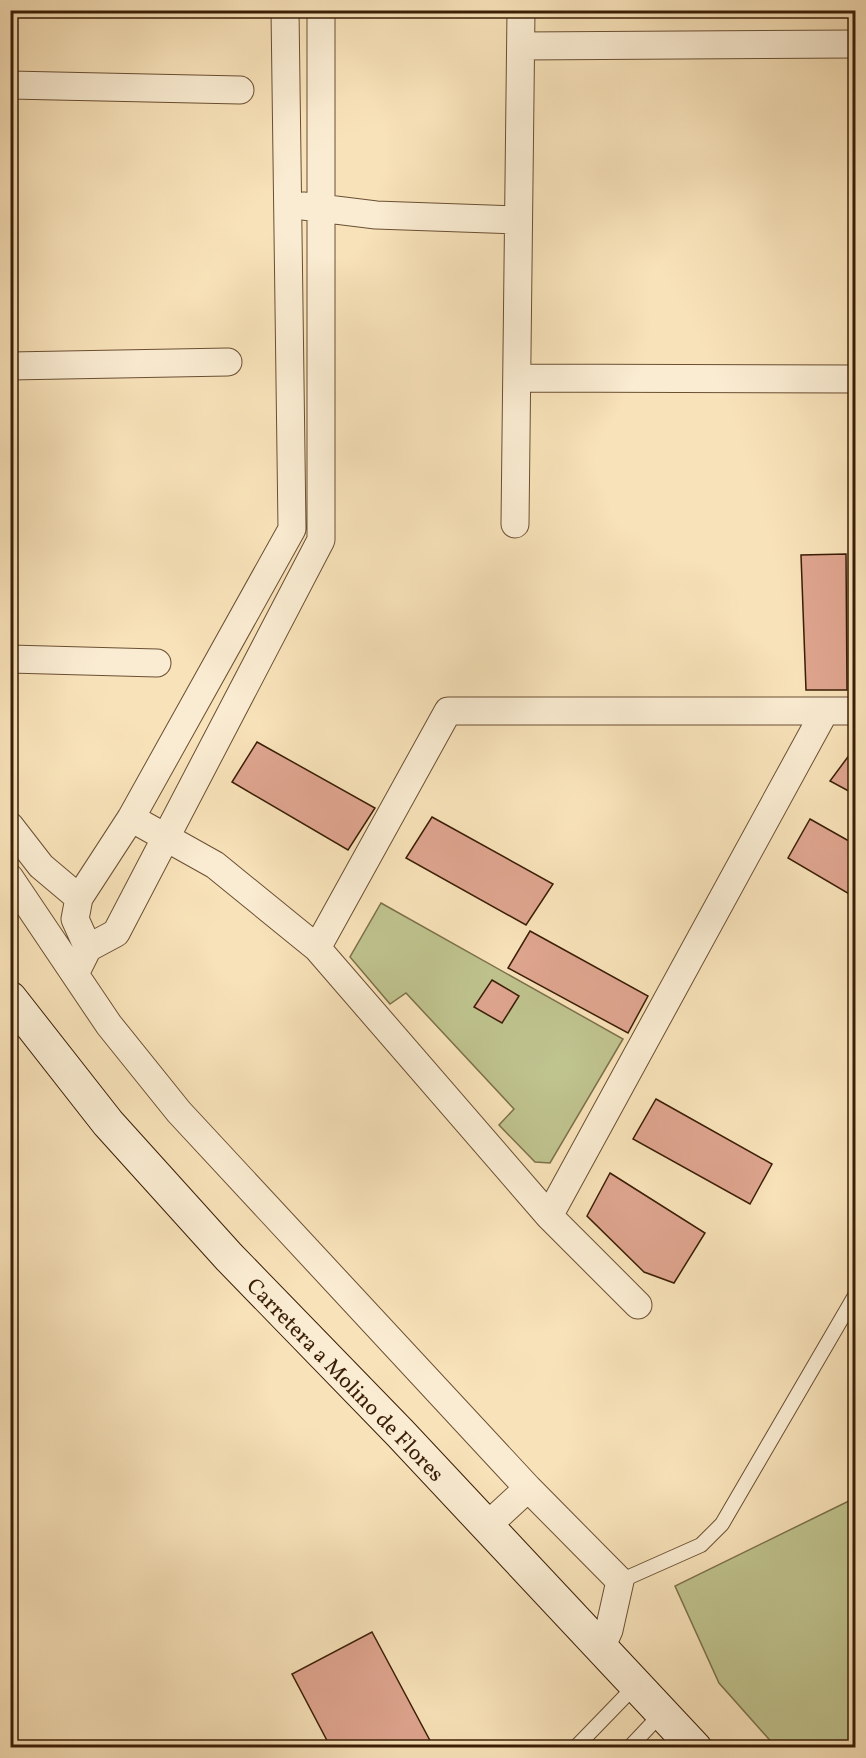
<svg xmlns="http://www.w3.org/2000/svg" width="866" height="1758" viewBox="0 0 866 1758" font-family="Vollkorn,serif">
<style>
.green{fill:#bfc38e;stroke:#7c704a;stroke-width:1.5}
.building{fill:#dfa58f;stroke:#3a1e06;stroke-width:1.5}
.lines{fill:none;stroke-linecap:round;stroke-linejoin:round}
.lane-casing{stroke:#6a4f33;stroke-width:16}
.street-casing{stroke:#6a4f33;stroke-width:29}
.secondary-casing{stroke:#3a1e06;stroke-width:35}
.path{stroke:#3a1e06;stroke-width:4;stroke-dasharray:1.5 3;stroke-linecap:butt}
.lane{stroke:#faecd2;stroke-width:14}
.street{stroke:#faecd2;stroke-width:27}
.secondary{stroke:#faecd2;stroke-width:33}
.labels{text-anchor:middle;stroke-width:4.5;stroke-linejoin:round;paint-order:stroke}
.street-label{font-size:22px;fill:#3a1e06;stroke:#faecd2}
</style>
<rect width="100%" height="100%" fill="#f8e2b9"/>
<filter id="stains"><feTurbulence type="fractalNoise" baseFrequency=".00333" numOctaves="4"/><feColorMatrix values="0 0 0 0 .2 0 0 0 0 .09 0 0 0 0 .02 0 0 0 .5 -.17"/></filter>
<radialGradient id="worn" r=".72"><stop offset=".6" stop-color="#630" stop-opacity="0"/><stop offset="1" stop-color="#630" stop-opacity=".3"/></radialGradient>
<path class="green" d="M381 903 623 1039 550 1163 535 1162 499 1125 514 1109 406 993 390 1004 350 957Z
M855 1498V1747H776L719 1683 675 1586Z"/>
<path class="building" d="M846 554 847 690H806L801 555Z
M257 742 375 808 348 850 232 782Z
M856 746V795L830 781Z
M432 817 553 884 526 925 406 858Z
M810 819 856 845V898L788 858Z
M530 931 648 996 628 1033 508 968Z
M492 980 519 996 502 1023 474 1007Z
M656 1099 772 1164 750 1204 633 1139Z
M610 1173 705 1233 674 1283 644 1272 587 1216Z
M372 1632 434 1748H331L292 1674Z"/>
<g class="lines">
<defs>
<path id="lane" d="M620 1581 701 1545 722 1524 856 1294
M575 1748 636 1685
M629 1748 662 1713"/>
<path id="street" d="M521 46 856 44
M10 85 240 90
M303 206 376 215 517 220
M10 366 228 362
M517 378 856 379
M515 524 521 10
M10 659 157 663
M131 818 215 865 317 948 549 1216 638 1305
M10 826 41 866 79 898
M10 878 109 1025 179 1112 528 1488 620 1581 609 1630 601 1648
M88 948 75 919 79 898 131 818 292 529 285 10
M317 948 448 711H856
M75 974 88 948 116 933 321 540V10
M549 1216 825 711
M487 1526 528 1488"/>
<path id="secondary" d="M10 998 108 1123 229 1257 400 1433 695 1748"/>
</defs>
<use href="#lane" class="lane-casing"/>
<use href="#street" class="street-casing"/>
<use href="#secondary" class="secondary-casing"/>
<path class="path" d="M10 959 17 967"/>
<use href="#lane" class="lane"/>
<use href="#street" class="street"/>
<use href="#secondary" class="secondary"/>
</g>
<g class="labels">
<g class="street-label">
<text transform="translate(346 1379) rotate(46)" y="8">Carretera a Molino de Flores</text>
</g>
</g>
<rect width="866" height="1758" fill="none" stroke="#f8e2b9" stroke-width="36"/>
<rect x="12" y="12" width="842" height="1734" fill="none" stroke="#3a1e06" stroke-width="3"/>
<rect x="18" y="18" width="830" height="1722" fill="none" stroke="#3a1e06" stroke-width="1.5"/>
<rect width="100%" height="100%" filter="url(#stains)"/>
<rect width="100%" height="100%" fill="url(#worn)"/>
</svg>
